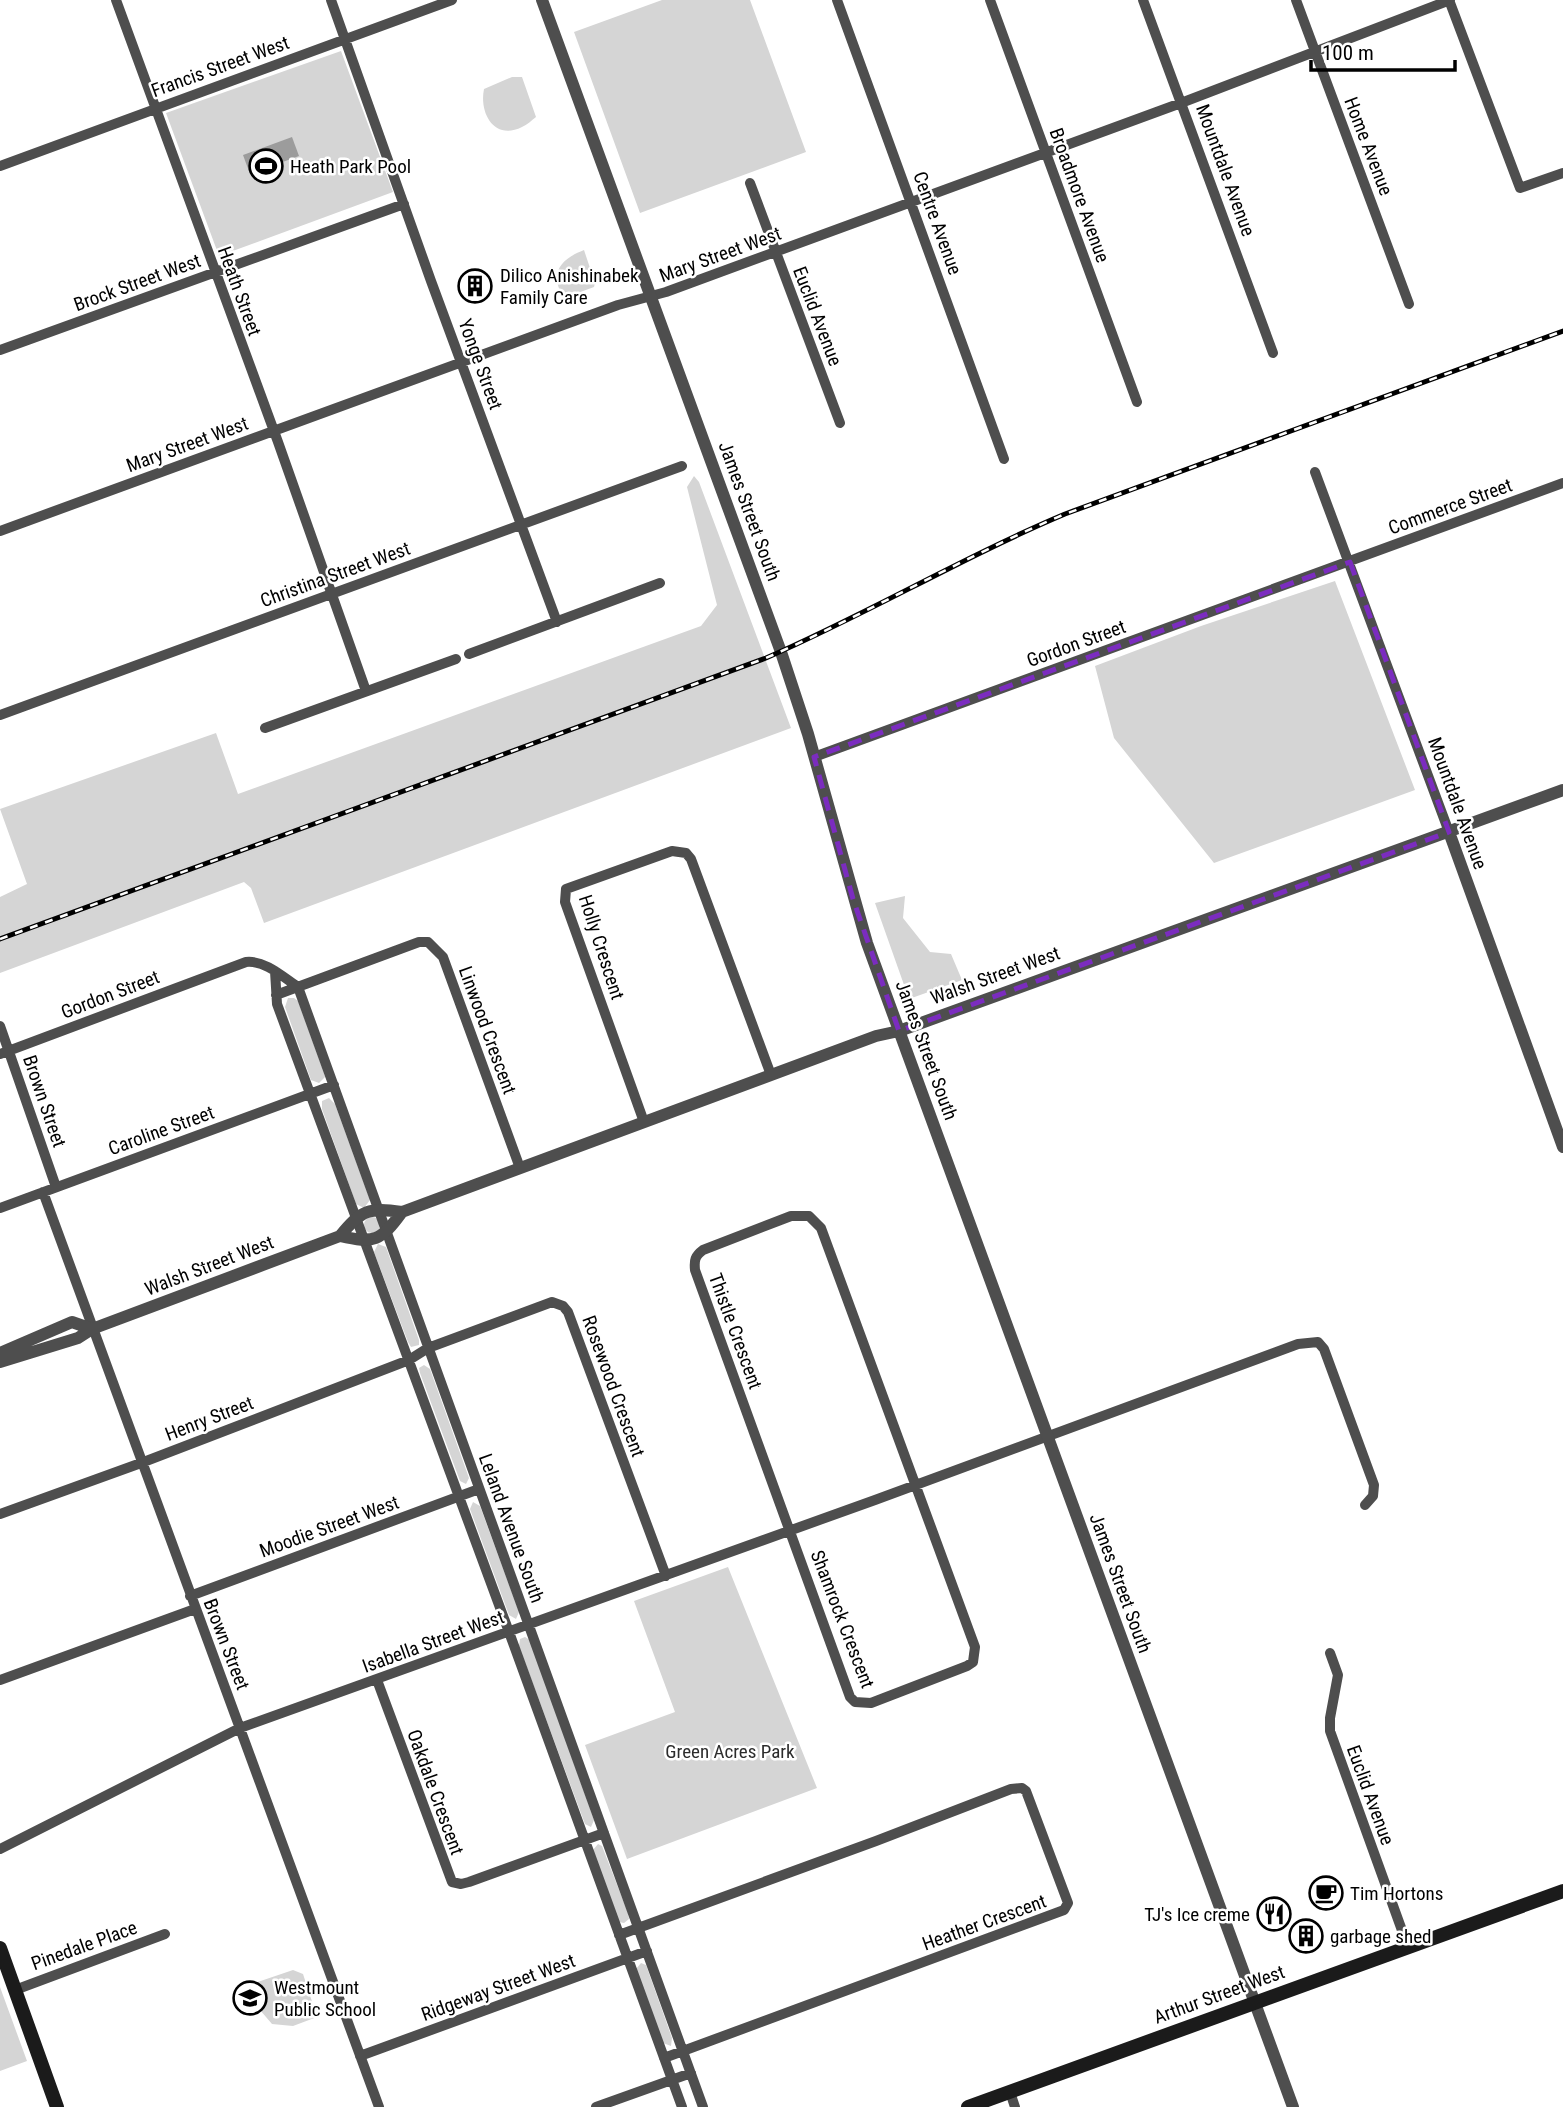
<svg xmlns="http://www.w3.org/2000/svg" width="1563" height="2107" viewBox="0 0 1563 2107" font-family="'Roboto Condensed',sans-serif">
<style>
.green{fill:#d5d5d5}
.water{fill:#9c9c9c}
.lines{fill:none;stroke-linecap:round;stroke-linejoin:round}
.minor{stroke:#4e4e4e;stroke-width:10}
.tertiary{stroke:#4e4e4e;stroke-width:12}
.secondary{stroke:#1b1b1b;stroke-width:14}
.rail-casing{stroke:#000;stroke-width:5}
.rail{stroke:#fff;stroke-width:2.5;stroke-dasharray:8;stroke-linecap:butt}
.marked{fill:none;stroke:#7b2cbf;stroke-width:5;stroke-dasharray:14 9;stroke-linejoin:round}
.labels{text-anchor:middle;stroke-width:5;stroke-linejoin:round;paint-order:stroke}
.street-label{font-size:19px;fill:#000;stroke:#fff}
.poi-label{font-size:19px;fill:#000;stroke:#fff;text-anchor:start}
.park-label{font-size:19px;fill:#2c2c2c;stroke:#fff}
</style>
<rect width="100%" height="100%" fill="#fff"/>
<path class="green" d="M662 0H750L806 152 640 213 574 32Z
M341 51 393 192 219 256 166 113Z
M512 77H522L536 117C532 120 527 125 522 127 494 141 479 113 484 89Z
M584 250 595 283 594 287 564 298C548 273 561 259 584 250Z
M694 476 699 482 791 728 264 923 251 888 244 882 0 973V897L27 884 0 809 216 733 238 794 701 626 717 605 687 487Z
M1335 581 1415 790 1214 863 1114 738 1095 666 1201 626Z
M905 896 903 918 930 952 951 954 962 980 909 999 875 903Z
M288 998H294L298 1001 324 1073 325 1077 319 1083 311 1080 285 1007Z
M329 1098 335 1104 370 1200 364 1208 356 1204 322 1109V1101Z
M364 1225a8 8 0 1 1 16 0a8 8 0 1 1-16 0Z
M378 1244 386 1247 419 1340V1345L411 1347 408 1342 374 1252Z
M424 1365 430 1369 469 1478 466 1484 460 1481 420 1373 419 1368Z
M473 1502 480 1506 519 1612 516 1619 509 1615 470 1509Z
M728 1567 817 1788 627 1859 585 1745 675 1712 634 1601Z
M525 1637 530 1640 594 1820 591 1827 585 1824 519 1646 520 1639Z
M598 1844 602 1846 628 1913 629 1919 624 1923 619 1922 593 1850Z
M641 1963 646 1965 672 2038 671 2046 663 2043 636 1969Z
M293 1970 303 1974 317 2017 293 2026 272 2024 260 2010 252 1984Z
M0 1987 27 2061 0 2071Z"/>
<path class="water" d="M292 137 299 156 250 174 243 155Z"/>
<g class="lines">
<path class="minor" d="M116 0 278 442 366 691
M331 0 431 281 557 622
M837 0 1004 459
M990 0 1137 402
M1143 0 1273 353
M1296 0 1409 304
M1449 0 1520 188 1563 173
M0 166 452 0
M750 183 840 423
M0 350 404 204
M1315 472 1449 832
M0 531 618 305 666 292 1181 103 1450 0
M469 654 660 583
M0 715 682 466
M265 728 456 659
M814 757 1563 483
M275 971 277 1004 509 1632 682 2107
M276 995 419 942H428L443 957 520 1168
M0 1026 56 1187
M0 1054 246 962C265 960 283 977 298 987L703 2107
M644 1122 565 902 566 889 672 851 686 853 691 859 771 1075
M43 1192 379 2107
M0 1208 334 1085
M791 1216H809L821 1228 975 1647 973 1662 967 1666 871 1703 855 1702 850 1697 695 1270C694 1260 695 1256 703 1250Z
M0 1514 141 1463 409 1360 428 1348 552 1302 563 1306 568 1312 666 1576
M190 1596 479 1489
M1330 1653 1338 1675 1330 1718V1731L1408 1947
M0 1680 195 1609
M377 1680 452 1882 461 1884 469 1882 604 1833
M0 1849 240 1728 875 1500 1298 1344 1318 1342 1324 1349 1374 1485 1373 1496 1365 1505
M619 1935 876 1841 1011 1789 1022 1788 1026 1791 1068 1903 1064 1910 664 2058
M15 1990 165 1934
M360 2056 647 1951
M1010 2092 1015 2107
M596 2107 691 2073"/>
<path class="tertiary" d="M542 0 781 652 808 734 867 943 1293 2107
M1449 832 1563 1147
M402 1212C381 1241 374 1244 340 1236 361 1210 369 1207 402 1212L876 1036 899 1031 1563 790
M0 1353 72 1322 92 1329
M0 1362 78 1338 92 1329 340 1236"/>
<path class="secondary" d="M0 1948 57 2107
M968 2107 1563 1891"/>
<defs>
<path id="rail" d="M0 939 766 658C867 614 963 557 1065 514L1563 331"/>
</defs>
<use href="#rail" class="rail-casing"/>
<use href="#rail" class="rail"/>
</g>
<path class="marked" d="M1350 562 1449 832 899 1031 853 899 814 757Z"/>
<defs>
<symbol id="stadium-ring" viewBox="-11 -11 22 22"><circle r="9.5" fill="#fff" stroke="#000" stroke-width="1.5"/><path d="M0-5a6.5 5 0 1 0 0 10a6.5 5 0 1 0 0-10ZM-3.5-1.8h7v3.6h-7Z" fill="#000"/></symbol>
<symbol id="building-ring" viewBox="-11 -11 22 22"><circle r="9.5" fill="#fff" stroke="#000" stroke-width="1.5"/><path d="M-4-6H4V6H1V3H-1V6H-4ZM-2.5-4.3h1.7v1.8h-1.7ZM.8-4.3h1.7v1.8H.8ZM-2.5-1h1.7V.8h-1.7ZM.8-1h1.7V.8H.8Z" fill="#000"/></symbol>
<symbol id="cafe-ring" viewBox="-11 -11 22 22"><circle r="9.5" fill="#fff" stroke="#000" stroke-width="1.5"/><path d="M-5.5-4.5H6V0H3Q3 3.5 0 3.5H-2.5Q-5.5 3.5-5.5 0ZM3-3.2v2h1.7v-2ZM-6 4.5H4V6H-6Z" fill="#000"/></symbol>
<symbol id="restaurant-ring" viewBox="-11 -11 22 22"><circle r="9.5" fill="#fff" stroke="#000" stroke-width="1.5"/><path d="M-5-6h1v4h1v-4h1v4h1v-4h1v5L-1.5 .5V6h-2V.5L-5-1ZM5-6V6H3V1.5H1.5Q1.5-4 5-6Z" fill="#000"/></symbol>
<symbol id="school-ring" viewBox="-11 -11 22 22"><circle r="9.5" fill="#fff" stroke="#000" stroke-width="1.5"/><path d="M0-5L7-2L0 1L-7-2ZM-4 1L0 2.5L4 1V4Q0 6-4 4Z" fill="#000"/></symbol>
</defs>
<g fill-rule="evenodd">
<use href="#stadium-ring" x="247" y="147" width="38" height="38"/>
<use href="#building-ring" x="456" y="267" width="38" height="38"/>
<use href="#cafe-ring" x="1307" y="1874" width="38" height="38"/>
<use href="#restaurant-ring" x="1255" y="1895" width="38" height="38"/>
<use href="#building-ring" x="1287" y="1917" width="38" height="38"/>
<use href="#school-ring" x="231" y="1979" width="38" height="38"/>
</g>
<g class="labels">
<g class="street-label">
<text transform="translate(220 66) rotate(-20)" y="7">Francis Street West</text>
<text transform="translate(1369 146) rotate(69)" y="7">Home Avenue</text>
<text transform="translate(1226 170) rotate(70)" y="7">Mountdale Avenue</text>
<text transform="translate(1080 195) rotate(70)" y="7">Broadmore Avenue</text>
<text transform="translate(938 223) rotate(70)" y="7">Centre Avenue</text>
<text transform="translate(720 254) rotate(-20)" y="7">Mary Street West</text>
<text transform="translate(137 282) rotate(-20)" y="7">Brock Street West</text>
<text transform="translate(240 291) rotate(70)" y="7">Heath Street</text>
<text transform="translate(818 316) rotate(69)" y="7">Euclid Avenue</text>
<text transform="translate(481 364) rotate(70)" y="7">Yonge Street</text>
<text transform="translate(187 444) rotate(-20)" y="7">Mary Street West</text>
<text transform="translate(1450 506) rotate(-20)" y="7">Commerce Street</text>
<text transform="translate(750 511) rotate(70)" y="7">James Street South</text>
<text transform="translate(335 574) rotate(-20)" y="7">Christina Street West</text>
<text transform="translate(1076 643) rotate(-20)" y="7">Gordon Street</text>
<text transform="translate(1458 803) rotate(70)" y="7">Mountdale Avenue</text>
<text transform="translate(602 947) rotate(72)" y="7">Holly Crescent</text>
<text transform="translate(995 975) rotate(-20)" y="7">Walsh Street West</text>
<text transform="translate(110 994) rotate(-21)" y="7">Gordon Street</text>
<text transform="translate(488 1030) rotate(70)" y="7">Linwood Crescent</text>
<text transform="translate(927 1050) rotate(70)" y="7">James Street South</text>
<text transform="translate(45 1101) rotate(71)" y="7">Brown Street</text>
<text transform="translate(161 1130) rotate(-20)" y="7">Caroline Street</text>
<text transform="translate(209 1265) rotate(-21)" y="7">Walsh Street West</text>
<text transform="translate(736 1331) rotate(70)" y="7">Thistle Crescent</text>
<text transform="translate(614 1386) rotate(70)" y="7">Rosewood Crescent</text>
<text transform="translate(209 1418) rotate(-21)" y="7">Henry Street</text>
<text transform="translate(329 1526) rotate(-20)" y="7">Moodie Street West</text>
<text transform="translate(512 1528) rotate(70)" y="7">Leland Avenue South</text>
<text transform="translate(1121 1583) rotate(70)" y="7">James Street South</text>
<text transform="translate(843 1619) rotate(69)" y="7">Shamrock Crescent</text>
<text transform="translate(433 1641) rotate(-20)" y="7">Isabella Street West</text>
<text transform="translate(227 1644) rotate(69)" y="7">Brown Street</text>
<text transform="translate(436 1792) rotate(70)" y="7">Oakdale Crescent</text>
<text transform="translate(1371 1795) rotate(70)" y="7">Euclid Avenue</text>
<text transform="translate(984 1922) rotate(-20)" y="7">Heather Crescent</text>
<text transform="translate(84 1945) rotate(-20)" y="7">Pinedale Place</text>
<text transform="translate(498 1987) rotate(-20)" y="7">Ridgeway Street West</text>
<text transform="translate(1219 1994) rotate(-20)" y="7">Arthur Street West</text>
</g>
<g class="poi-label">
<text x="290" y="173">Heath Park Pool</text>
<text x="500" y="282">Dilico Anishinabek<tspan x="500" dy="22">Family Care</tspan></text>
<text x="1350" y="1900">Tim Hortons</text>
<text x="1250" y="1921" text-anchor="end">TJ's Ice creme</text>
<text x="1330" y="1943">garbage shed</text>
<text x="274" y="1994">Westmount<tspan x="274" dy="22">Public School</tspan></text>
</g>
<g class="park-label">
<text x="730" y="1758">Green Acres Park</text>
</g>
</g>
<path d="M1311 60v10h144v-10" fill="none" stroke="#000000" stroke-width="3.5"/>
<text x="1322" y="60" font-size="21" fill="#000000" stroke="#ffffff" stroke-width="5" paint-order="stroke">100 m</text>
</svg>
